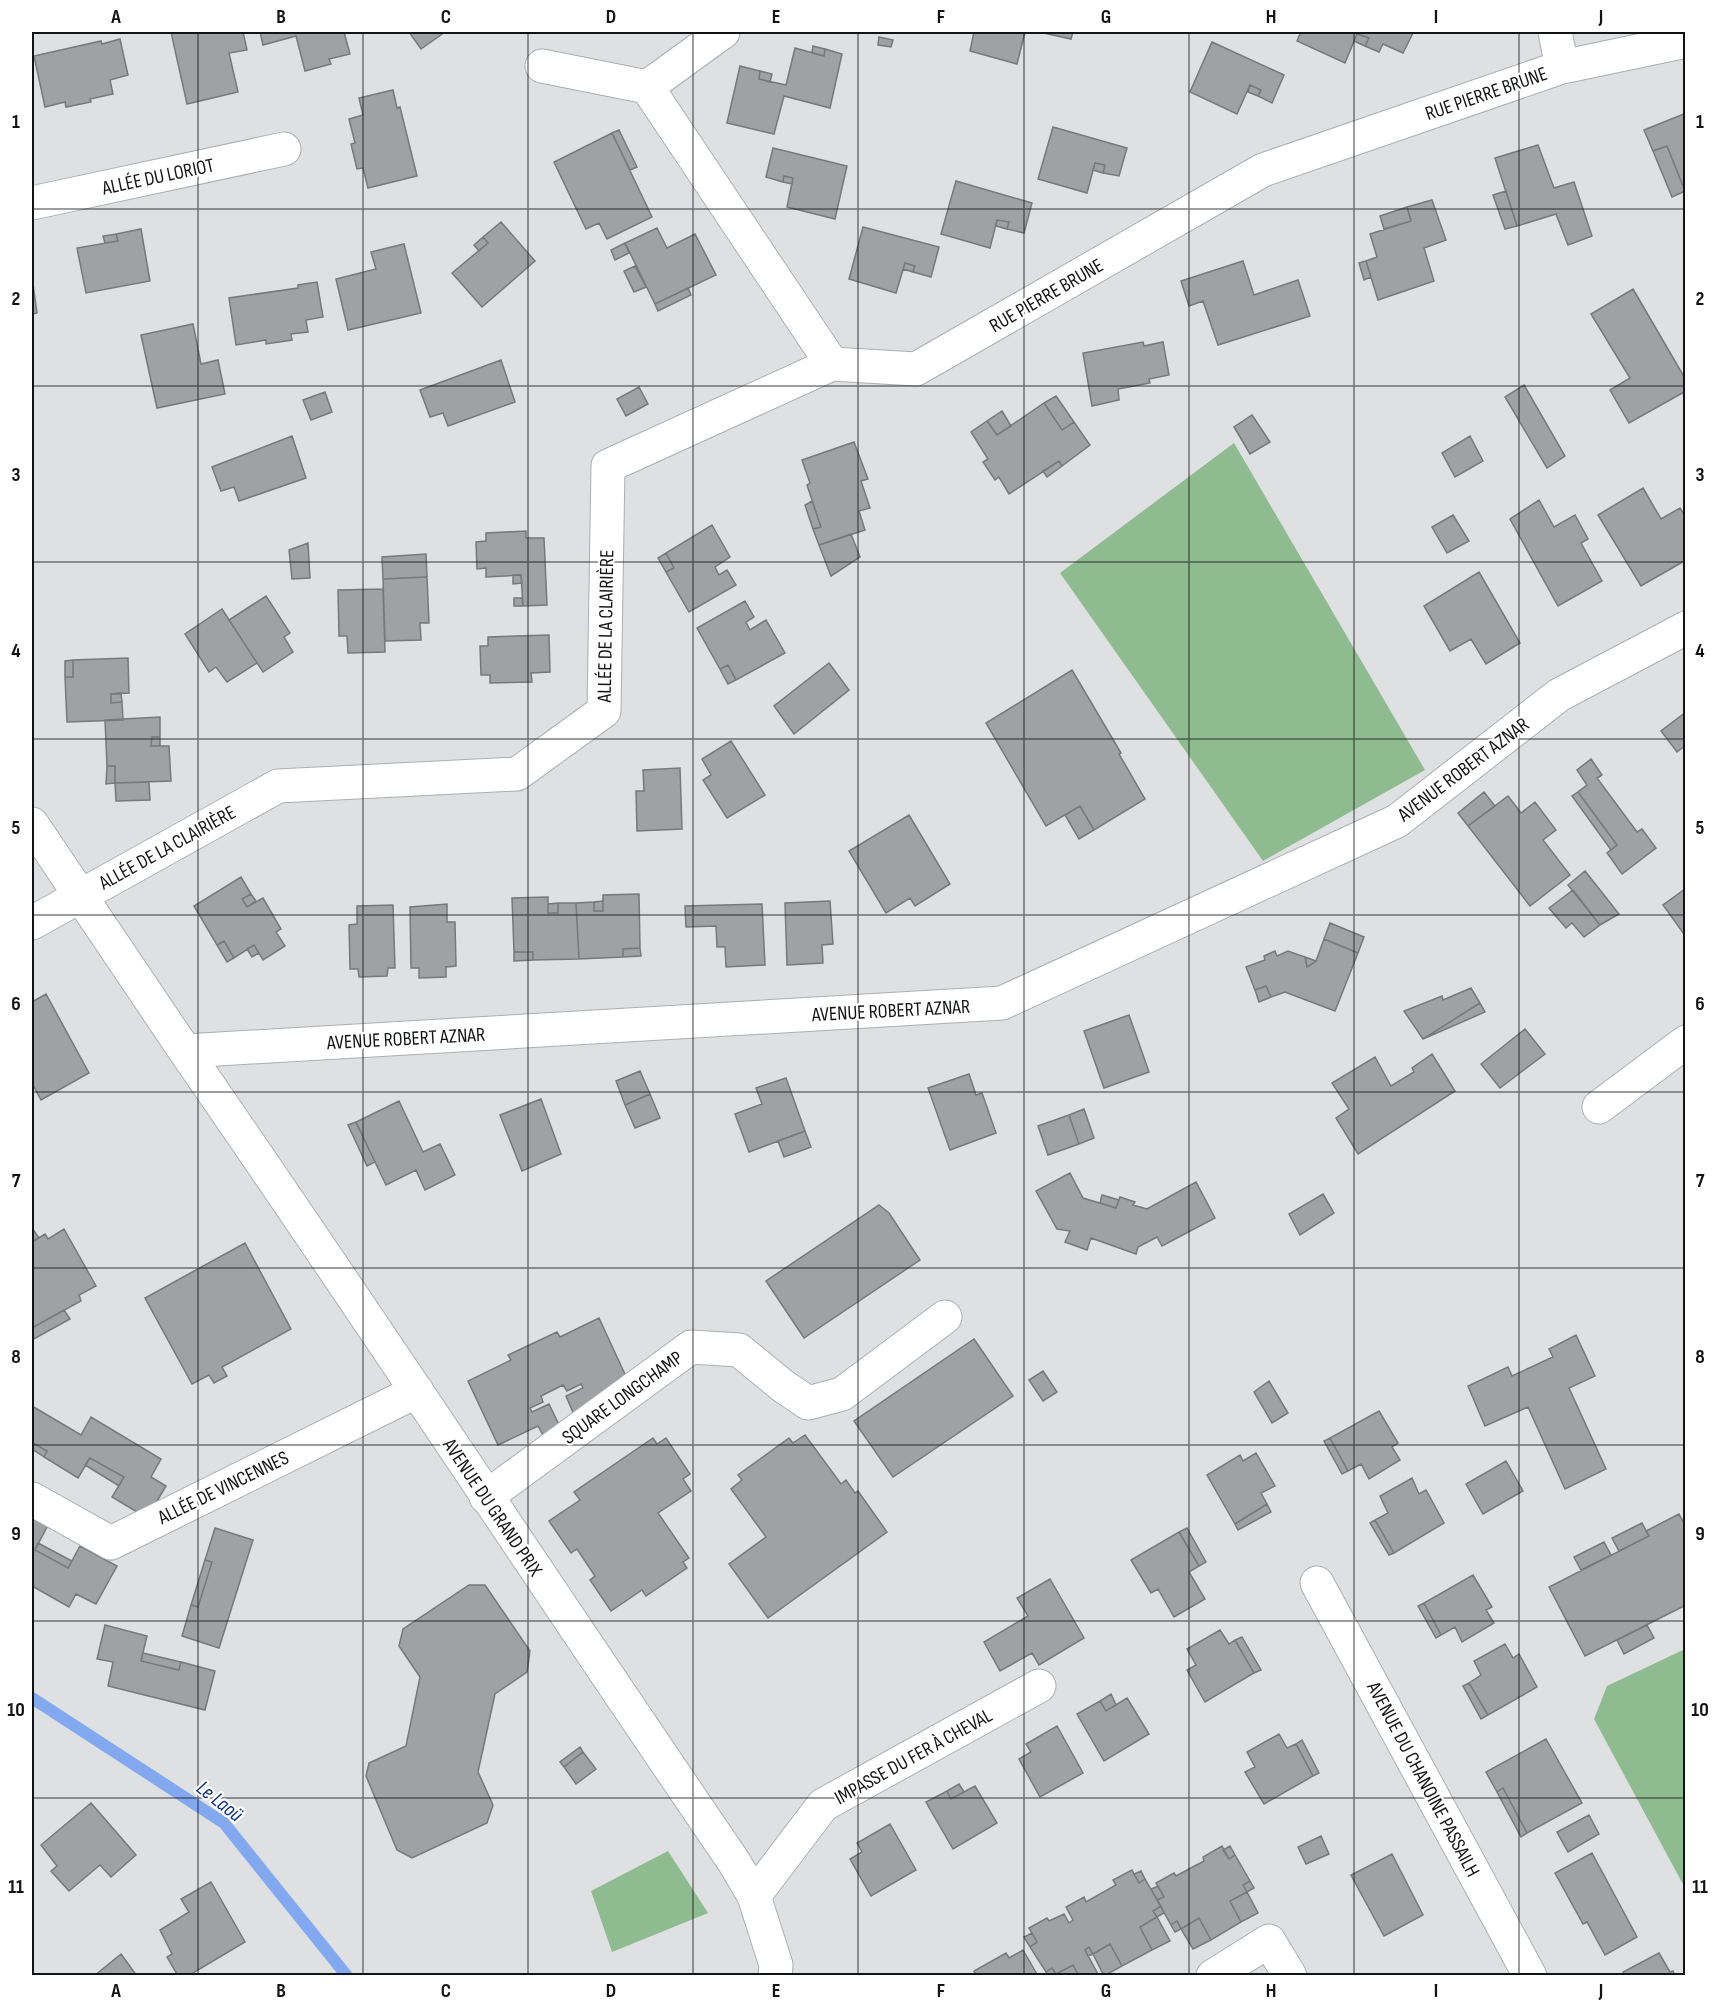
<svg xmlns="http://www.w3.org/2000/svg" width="1717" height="2007" viewBox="0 0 1717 2007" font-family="'Sofia Sans Condensed',sans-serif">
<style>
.green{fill:#8ebc90}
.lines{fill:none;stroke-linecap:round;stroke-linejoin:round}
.stream{stroke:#82a9ef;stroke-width:12}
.building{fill:#9fa1a3;stroke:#76787a;stroke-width:1.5}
.minor-casing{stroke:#acaeb0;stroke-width:35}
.minor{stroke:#fff;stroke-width:33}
.grid{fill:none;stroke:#121314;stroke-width:1.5;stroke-opacity:0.55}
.labels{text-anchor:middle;stroke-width:4.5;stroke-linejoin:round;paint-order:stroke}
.street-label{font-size:20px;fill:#121314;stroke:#fff}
.water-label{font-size:21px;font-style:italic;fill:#0e3787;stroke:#fff}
.neatline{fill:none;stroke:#121314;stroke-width:2}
.grid-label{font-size:20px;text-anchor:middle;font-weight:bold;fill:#121314}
</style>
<rect width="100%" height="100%" fill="#dee0e2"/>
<path class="green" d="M1234 443 1425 770 1263 861 1060 573Z
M1685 1649V1888L1594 1719 1607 1686Z
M668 1851 708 1913 612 1952 591 1891Z"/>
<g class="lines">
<path class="stream" d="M32 1698 224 1823 347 1976"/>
</g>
<path class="building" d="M171 32H243L247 50 229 53 238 92 187 104Z
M260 32H344L350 54 329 59 331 64 305 71 296 36 263 45Z
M409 32H445L421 49Z
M974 32H1025L1017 64 970 51Z
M1039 32H1073L1071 39Z
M1301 32H1410L1413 33 1403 53 1383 44 1379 52 1365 46 1369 38 1357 34 1345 63 1297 41Z
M1357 34 1369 38 1365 46 1354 41Z
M879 37 893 40 891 47 878 45Z
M120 39 128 75 110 80 113 94 90 99 91 102 66 107 65 102 45 107 34 56 101 41 102 44Z
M1212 42 1284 75 1272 103 1258 96 1261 90 1250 85 1237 114 1190 92Z
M813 46 825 49 824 56 812 53Z
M795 48 824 56 825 49 842 54 830 108 784 96 774 134 727 123 740 66 760 71 759 79 786 85Z
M760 71 772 74 770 82 759 79Z
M1250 85 1261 90 1258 96 1248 92Z
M393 90 397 108 400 107 417 176 368 188 363 168 357 169 351 144 355 143 349 119 363 115 359 98Z
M1686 113V191H1685L1667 146 1653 151 1644 130Z
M1053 127 1127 148 1119 176 1103 173 1105 165 1095 163 1087 193 1038 179Z
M619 130 637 167 630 170 612 133Z
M612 133 652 217 607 239 599 223 586 229 554 162Z
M1538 145 1554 188 1574 182 1592 236 1568 245 1556 214 1517 226 1495 158Z
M1667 146 1685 191 1672 197 1653 151Z
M773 148 847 166 835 219 787 207 793 178 784 176 783 182 766 177Z
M1095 163 1105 165 1103 173 1093 170Z
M784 176 793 178 792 184 783 182Z
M956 181 1032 203 1024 233 1007 229 1009 222 997 220 990 248 941 234Z
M1506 191 1517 226 1505 229 1493 195Z
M1432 200 1446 240 1424 248 1434 281 1378 300 1366 261 1377 257 1370 234 1411 221 1407 207Z
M1407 207 1411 221 1384 229 1380 216Z
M997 220 1009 222 1007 229 996 226Z
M501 222 535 261 482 307 452 273 488 243 483 237Z
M863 227 939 247 931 277 913 272 915 266 905 263 896 293 849 279Z
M657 228 667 248 695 234 716 275 655 304 625 243Z
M141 229 150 281 86 293 77 248 118 241 116 234Z
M116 234 118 241 105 243 103 236Z
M483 237 488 243 479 251 474 245Z
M625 243 629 253 615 260 611 250Z
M404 244 421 313 348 330 336 279 376 269 371 252Z
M1243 261 1254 295 1298 280 1310 316 1218 345 1203 301 1189 306 1181 281Z
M1366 261 1371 277 1364 280 1359 263Z
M905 263 915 266 913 272 903 269Z
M635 266 646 287 634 292 624 271Z
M32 277 37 313 32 314Z
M317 282 323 317 306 320 308 332 291 334 292 340 266 344V340L236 345 229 298 298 288V285Z
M688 288 691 295 658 311 655 304Z
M1633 289 1686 380V391L1629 423 1610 390 1630 378 1591 314Z
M193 324 201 364 218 360 225 394 157 408 141 335Z
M1143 342 1144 346 1163 342 1169 375 1149 379 1150 383 1118 389 1119 400 1092 406 1083 353Z
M501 360 515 402 448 426 443 413 430 417 420 390Z
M1524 385 1565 456 1547 468 1505 397Z
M639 387 648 404 626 416 617 399Z
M325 392 332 412 311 420 303 400Z
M1056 396 1074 422 1062 430 1044 403Z
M1044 403 1062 430 1074 422 1090 445 1062 466 1059 461 1009 494 999 477 995 480 983 462 988 459 971 432 987 421 997 435Z
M1002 411 1011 426 997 435 987 421Z
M1252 415 1270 442 1250 454 1234 427Z
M292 436 306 478 239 501 234 487 221 491 212 467Z
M1470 436 1483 461 1455 477 1442 453Z
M854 442 868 479 861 481 870 508 859 511 865 530 819 545 813 529 821 527 807 485 810 483 802 460Z
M1059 461 1062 466 1047 477 1043 471Z
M1643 488 1661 519 1680 508 1686 517V560L1641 586 1598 515Z
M1539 500 1554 527 1575 515 1588 539 1581 543 1602 581 1558 606 1510 519Z
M812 501 821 527 813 529 805 505Z
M1453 515 1469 541 1447 553 1432 527Z
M712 525 730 557 715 567 719 575 727 570 736 585 689 612 666 572 674 568 666 553Z
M526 531V538H544L547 605 523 606 521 575 486 577V568L477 569 476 542 486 541V533Z
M851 534 860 557 831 576 819 545Z
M308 543 310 578 292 579 289 550Z
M666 553 674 568 666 572 658 558Z
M426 554 427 577 383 579 382 557Z
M1479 572 1520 643 1486 664 1471 639 1450 651 1424 606Z
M513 575H521L522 583 513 584Z
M427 577 429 623H420L421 640 385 641 383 579Z
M383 589 385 652 348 653 347 636H339L338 590Z
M266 596 290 633 284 637 293 652 263 672 229 620Z
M514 598H522L523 606H514Z
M745 601 754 617 746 622 750 630 766 620 785 653 736 680 728 665 720 669 697 628Z
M222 609 257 663 227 682 216 667 209 672 185 634Z
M549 635 550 672 531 673 532 682 490 683V675H481L480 646H488V637Z
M128 658 129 693 111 694V703L122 702 123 720 67 722 65 677H73V660Z
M73 660V677H65V661Z
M829 663 849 690 794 734 774 706Z
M728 665 736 680 728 684 720 669Z
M1072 670 1121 753 1119 754 1145 799 1094 830 1080 806 1046 826 986 723Z
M121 693 122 702 111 703V694Z
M1686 712V745L1677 752 1661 731Z
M160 717V737H152L151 746H169L171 781 115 783V766H107L105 720Z
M152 737H160V746H151Z
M731 741 765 795 727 818 703 780 711 775 702 759Z
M1591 759 1602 775 1597 778 1637 832 1642 829 1656 848 1622 874 1607 853 1617 845 1578 792 1587 785 1577 770Z
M107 766H115V783L106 784Z
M680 768 682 829 637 831 636 791H644L643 770Z
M149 782 150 800 116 801 115 783Z
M1484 792 1495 806 1468 826 1458 813Z
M1578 792 1617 845 1611 850 1572 796Z
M1508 796 1521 813 1535 802 1556 830 1543 840 1570 875 1530 906 1468 826Z
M1080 806 1094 830 1079 839 1065 815Z
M909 815 950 884 915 906 910 898 886 913 849 851Z
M1585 871 1619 914 1600 925 1568 885Z
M241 877 251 894 242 899 247 907 263 898 281 929 276 932 285 946 263 960 254 945 234 958 224 941 217 945 194 906Z
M1685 889 1686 890V937L1663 905Z
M1573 890 1600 925 1584 937 1572 923 1566 928 1549 908Z
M251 894 256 901 247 907 242 899Z
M639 894 640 948 623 949V957L579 959 576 903 594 902V911H603V895Z
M548 897V913H558V903H576L579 959 533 960V952H514L512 898Z
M603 901V911H594V902Z
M830 901 833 944 822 945 823 963 787 965 785 903Z
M558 903V913H548V904Z
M447 904V922H455L456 966 446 967V977L419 978V968H411L410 907Z
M762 904 765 965 726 967 725 947H717L716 926 686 927 685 906Z
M393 905 395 968H388L387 976 359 977 358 969H350L349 925 357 924V906Z
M1330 923 1364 937 1358 953 1324 939Z
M1324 939 1358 953 1335 1011 1285 992 1271 997 1266 986 1255 990 1246 967 1265 960 1264 956 1275 951 1277 956 1288 951 1305 957 1307 967 1316 961Z
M224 941 234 958 227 962 217 945Z
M254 945 259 953 252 957 247 949Z
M640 948 641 956 623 957V949Z
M514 952H533V960L514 961Z
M1305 957 1316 961 1307 967Z
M1266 986 1271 997 1259 1002 1255 990Z
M1471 988 1480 1003 1423 1039 1404 1011 1442 996 1443 1000Z
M46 994 89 1073 41 1100 32 1083V1002Z
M1480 1003 1485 1012 1423 1039Z
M1129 1015 1149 1072 1104 1088 1084 1031Z
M1525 1029 1545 1054 1500 1088 1481 1064Z
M1432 1054 1455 1091 1358 1154 1336 1118 1349 1109 1332 1083 1375 1057 1391 1086 1414 1072 1412 1068Z
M640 1071 650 1094 625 1105 616 1081Z
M969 1074 976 1095 982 1093 996 1133 950 1150 928 1088Z
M786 1078 805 1131 749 1152 735 1114 762 1104 756 1088Z
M650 1094 660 1118 635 1128 625 1105Z
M541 1099 561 1154 522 1171 500 1115Z
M399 1101 423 1152 440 1144 455 1175 425 1190 416 1170 386 1185 356 1122Z
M1084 1109 1094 1138 1079 1144 1069 1115Z
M1069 1115 1079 1144 1048 1155 1038 1126Z
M356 1122 375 1162 367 1166 348 1125Z
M805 1131 811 1147 784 1157 778 1141Z
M1070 1173 1083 1198 1116 1208 1120 1197 1135 1202 1133 1205 1147 1209 1196 1182 1215 1218 1162 1246 1157 1237 1138 1247 1136 1254 1091 1238 1087 1250 1065 1242 1070 1231 1057 1229 1036 1191Z
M1323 1194 1334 1213 1300 1235 1289 1214Z
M1102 1195 1119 1200 1116 1208 1100 1203Z
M879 1205 889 1213 920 1260 804 1338 766 1281Z
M32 1228 39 1238 32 1242Z
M64 1229 96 1286 79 1295 81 1301 32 1328V1242L45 1234 48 1239Z
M245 1243 291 1329 222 1367 227 1376 214 1383 209 1375 192 1384 145 1298Z
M64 1310 70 1319 32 1340V1328Z
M599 1318 629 1383 576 1419 566 1396 583 1388 581 1384 567 1391 563 1385 541 1396 543 1402 530 1408 532 1412 549 1404 560 1427 543 1435 538 1426 498 1445 468 1381 511 1360 508 1355 557 1332 560 1337Z
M1576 1335 1595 1376 1569 1388 1606 1469 1565 1489 1528 1407 1485 1426 1468 1386 1508 1367 1512 1376 1553 1357 1549 1349Z
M974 1339 1013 1396 893 1477 854 1421Z
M1043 1371 1057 1392 1043 1401 1029 1380Z
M1269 1381 1288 1413 1272 1423 1254 1392Z
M32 1406 81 1435 91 1417 161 1459 151 1477 166 1486 147 1518 112 1497 124 1477 90 1458 78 1478 44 1457 47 1451 33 1443 32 1446Z
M1379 1411 1398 1443 1392 1447 1400 1460 1369 1479 1361 1464 1348 1471 1330 1438Z
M805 1435 841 1484 846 1480 855 1493 858 1491 887 1532 768 1618 729 1564 766 1537 731 1489 742 1480 738 1475 789 1438 793 1443Z
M653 1438 657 1444 666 1438 690 1474 683 1479 691 1491 658 1513 689 1558 683 1562 687 1568 646 1596 642 1590 611 1611 590 1580 595 1576 577 1549 571 1553 549 1521 580 1500 574 1492Z
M1330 1438 1348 1471 1342 1474 1324 1441Z
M33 1443 47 1451 44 1457 32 1449Z
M1256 1453 1275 1486 1261 1493 1267 1504 1235 1524 1207 1475 1240 1455 1243 1461Z
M90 1458 124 1477 119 1486 85 1465Z
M1506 1461 1523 1491 1483 1514 1466 1484Z
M1412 1478 1419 1494 1426 1490 1444 1523 1394 1553 1375 1520 1388 1513 1380 1496Z
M1267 1504 1271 1512 1238 1530 1235 1524Z
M1679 1514 1686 1527V1605L1585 1656 1549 1587 1649 1536 1646 1531Z
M32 1516 48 1525 35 1550 68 1568 80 1546 117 1566 96 1604 76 1594 69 1607 32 1586Z
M1375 1520 1394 1553 1389 1555 1370 1523Z
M1642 1523 1649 1536 1619 1551 1612 1538Z
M215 1528 253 1540 219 1648 182 1636 191 1605 198 1607 212 1562 205 1560Z
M1187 1528 1206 1562 1199 1566 1179 1532Z
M1179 1532 1199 1566 1189 1572 1205 1599 1174 1617 1158 1589 1151 1593 1131 1560Z
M1604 1542 1611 1555 1581 1570 1574 1557Z
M38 1543 72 1561 68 1568 35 1550Z
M205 1560 212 1562 198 1607 191 1605Z
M1473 1575 1492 1607 1486 1610 1494 1623 1462 1642 1455 1627 1441 1635 1424 1603Z
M1050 1579 1084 1638 1039 1665 1032 1653 1000 1671 984 1642 1028 1616 1017 1598Z
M469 1585H485L530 1651 527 1672 495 1694 478 1772 493 1805 487 1823 412 1858 397 1850 366 1776 369 1763 406 1746 420 1677 399 1646 403 1629Z
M1424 1603 1441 1635 1436 1638 1418 1606Z
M105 1625 147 1636 141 1661 179 1670 181 1662 215 1671 205 1710 108 1686 113 1662 97 1659Z
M1647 1625 1654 1638 1624 1654 1617 1640Z
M1220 1630 1229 1644 1235 1640 1254 1673 1205 1702 1187 1670 1196 1665 1187 1649Z
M1242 1637 1261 1670 1254 1673 1235 1640Z
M1505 1644 1513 1658 1519 1654 1537 1687 1488 1715 1469 1683 1481 1675 1474 1661Z
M143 1653 181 1662 179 1670 141 1661Z
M1469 1683 1488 1715 1481 1719 1463 1686Z
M1111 1694 1116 1705 1106 1711 1100 1701Z
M1127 1698 1149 1734 1104 1761 1077 1714 1100 1701 1106 1711Z
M1057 1726 1083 1773 1040 1797 1019 1759 1031 1752 1026 1744Z
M1279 1734 1287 1748 1296 1744 1313 1776 1264 1804 1245 1772 1255 1767 1247 1752Z
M1546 1739 1582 1803 1527 1833 1503 1788 1497 1792 1486 1772Z
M1302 1740 1319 1773 1313 1776 1296 1744Z
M580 1747 583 1752 564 1767 560 1762Z
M583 1752 596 1769 576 1784 564 1767Z
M959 1784 964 1792 951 1799 947 1791Z
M975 1786 997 1823 953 1849 926 1802 947 1791 951 1799Z
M1503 1788 1527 1833 1521 1837 1497 1792Z
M91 1803 136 1855 111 1877 100 1865 69 1891 51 1871 57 1866 41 1845Z
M1589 1815 1599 1834 1568 1852 1557 1832Z
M890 1824 916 1870 871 1896 850 1859 862 1852 857 1843Z
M1321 1836 1329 1854 1306 1864 1298 1847Z
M1222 1846 1229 1859 1235 1855 1250 1881 1243 1885 1247 1892 1230 1901 1241 1922 1211 1940 1199 1918 1181 1929 1177 1921 1171 1925 1157 1900 1164 1897 1156 1883 1174 1873 1176 1876 1204 1861 1203 1857Z
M1230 1846 1235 1855 1229 1859 1223 1850Z
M1592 1853 1637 1937 1605 1955 1587 1922 1583 1924 1555 1873Z
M1392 1854 1423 1915 1384 1936 1351 1875Z
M1132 1870 1139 1883 1145 1879 1161 1906 1153 1911 1157 1917 1140 1927 1152 1950 1122 1966 1110 1944 1093 1954 1089 1947 1085 1950 1099 1976H1079L1073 1965 1056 1974 1052 1968 1046 1972 1030 1947 1037 1942 1029 1928 1047 1918 1049 1921 1064 1914 1069 1923 1073 1920 1066 1907 1084 1897 1086 1902 1116 1885 1113 1880Z
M1141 1871 1145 1879 1139 1883 1134 1874Z
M1250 1881 1254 1888 1247 1892 1243 1885Z
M211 1882 245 1942 188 1976H178L167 1957 172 1954 160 1930 189 1912 181 1899Z
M1158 1886 1164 1897 1157 1900 1151 1889Z
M1247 1892 1258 1913 1241 1922 1230 1901Z
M1161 1906 1164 1913 1157 1917 1153 1911Z
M1157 1917 1170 1941 1152 1950 1140 1927Z
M1199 1918 1211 1940 1193 1949 1181 1929Z
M1177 1921 1181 1929 1175 1932 1171 1925Z
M1032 1933 1037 1942 1030 1947 1024 1937Z
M1110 1944 1122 1966 1104 1976 1093 1954Z
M1089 1947 1093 1954 1088 1956 1085 1950Z
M1023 1950 1038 1976H976L974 1971 1006 1953 1009 1958Z
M1659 1953 1670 1972 1673 1971 1675 1976H1625L1623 1972Z
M121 1954 137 1976H94Z
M1073 1965 1079 1976H1057L1056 1974Z
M1052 1968 1056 1974 1047 1976 1046 1972Z"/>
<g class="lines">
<defs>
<path id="minor" d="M723 32 647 87 832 364
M1555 32 1562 67
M542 66 647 87
M32 203 284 149
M32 824 185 1051 1002 1003 1397 821 1559 695 1686 628
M32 923 278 786 517 774 604 711 608 466 832 364 916 369 1263 170 1562 67 1686 41
M185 1051C371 1319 550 1593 734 1862L754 1896 776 1965 775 1976
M1599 1107 1686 1042
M486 1497 691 1347 739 1350 783 1386 808 1403 842 1394 945 1317
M32 1499 111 1543 417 1391
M1317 1583 1530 1976
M754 1896 823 1805 1039 1686
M1213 1976 1269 1941 1290 1976"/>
</defs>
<use href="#minor" class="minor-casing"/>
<use href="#minor" class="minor"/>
</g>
<path class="grid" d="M198 32V1976M363 32V1976M528 32V1976M693 32V1976M858 32V1976M1024 32V1976M1189 32V1976M1354 32V1976M1519 32V1976M32 209H1686M32 386H1686M32 562H1686M32 739H1686M32 915H1686M32 1092H1686M32 1268H1686M32 1445H1686M32 1621H1686M32 1798H1686"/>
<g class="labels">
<g class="street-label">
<text transform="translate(1486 93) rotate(-19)" y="7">RUE PIERRE BRUNE</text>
<text transform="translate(158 176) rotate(-12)" y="7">ALLÉE DU LORIOT</text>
<text transform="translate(1046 295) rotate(-30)" y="7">RUE PIERRE BRUNE</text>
<text transform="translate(605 626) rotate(-89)" y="7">ALLÉE DE LA CLAIRIÈRE</text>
<text transform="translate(1463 769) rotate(-37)" y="7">AVENUE ROBERT AZNAR</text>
<text transform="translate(167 847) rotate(-29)" y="7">ALLÉE DE LA CLAIRIÈRE</text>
<text transform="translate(891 1010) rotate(-3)" y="7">AVENUE ROBERT AZNAR</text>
<text transform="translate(406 1038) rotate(-3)" y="7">AVENUE ROBERT AZNAR</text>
<text transform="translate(622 1397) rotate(-36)" y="7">SQUARE LONGCHAMP</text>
<text transform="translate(223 1487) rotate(-26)" y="7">ALLÉE DE VINCENNES</text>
<text transform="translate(493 1507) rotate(56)" y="7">AVENUE DU GRAND PRIX</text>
<text transform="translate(913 1756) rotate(-29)" y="7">IMPASSE DU FER À CHEVAL</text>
<text transform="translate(1424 1779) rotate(62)" y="7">AVENUE DU CHANOINE PASSAILH</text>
</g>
<g class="water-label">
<text transform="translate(220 1801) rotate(38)" y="7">Le Laoü</text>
</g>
</g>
<rect width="1717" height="2007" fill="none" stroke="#ffffff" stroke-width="66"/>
<rect x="33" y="33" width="1651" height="1941" class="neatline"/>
<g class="grid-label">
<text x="116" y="23">A</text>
<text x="281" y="23">B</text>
<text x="446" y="23">C</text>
<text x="611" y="23">D</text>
<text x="776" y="23">E</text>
<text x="941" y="23">F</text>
<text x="1106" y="23">G</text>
<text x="1271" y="23">H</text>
<text x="1436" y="23">I</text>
<text x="1601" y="23">J</text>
<text x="16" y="128">1</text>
<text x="1700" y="128">1</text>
<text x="16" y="305">2</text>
<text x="1700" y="305">2</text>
<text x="16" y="481">3</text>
<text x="1700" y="481">3</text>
<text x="16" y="657">4</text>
<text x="1700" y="657">4</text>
<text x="16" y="834">5</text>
<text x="1700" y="834">5</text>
<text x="16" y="1010">6</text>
<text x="1700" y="1010">6</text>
<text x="16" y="1187">7</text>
<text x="1700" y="1187">7</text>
<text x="16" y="1363">8</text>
<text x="1700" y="1363">8</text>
<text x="16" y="1540">9</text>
<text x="1700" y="1540">9</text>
<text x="16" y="1716">10</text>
<text x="1700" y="1716">10</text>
<text x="16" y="1893">11</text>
<text x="1700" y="1893">11</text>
<text x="116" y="1997">A</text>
<text x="281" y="1997">B</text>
<text x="446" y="1997">C</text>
<text x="611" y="1997">D</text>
<text x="776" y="1997">E</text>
<text x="941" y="1997">F</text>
<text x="1106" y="1997">G</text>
<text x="1271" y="1997">H</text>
<text x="1436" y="1997">I</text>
<text x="1601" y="1997">J</text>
</g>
</svg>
